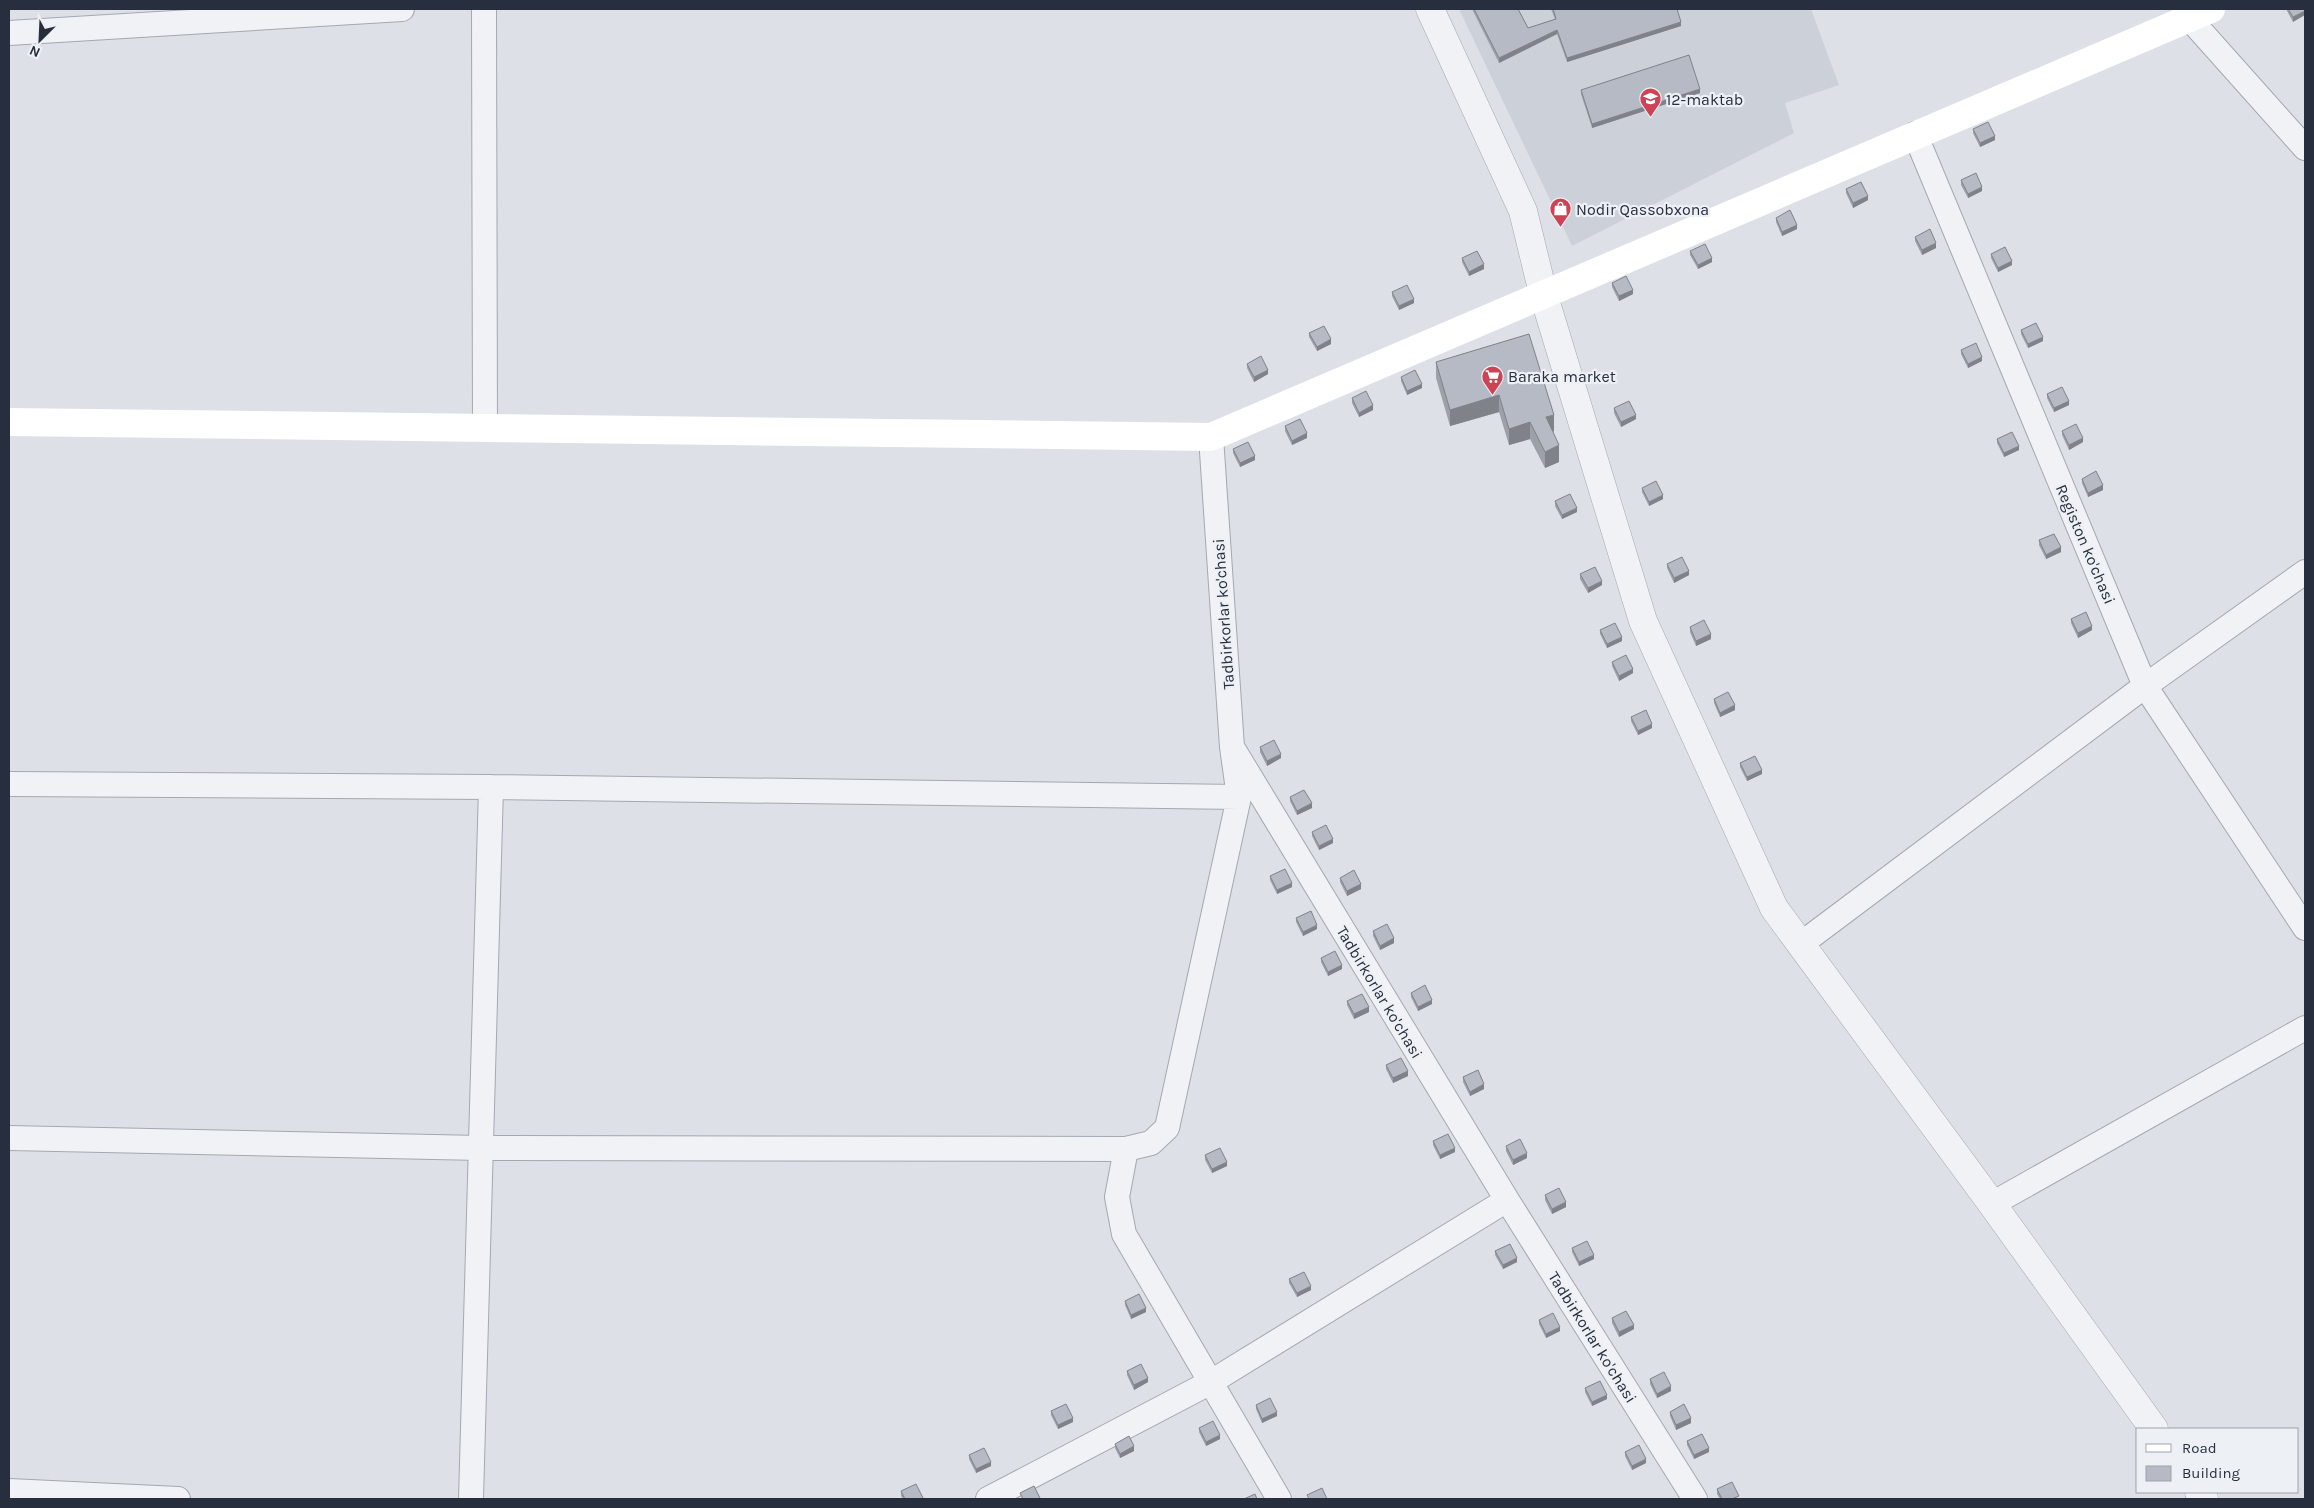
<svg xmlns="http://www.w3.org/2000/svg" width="2314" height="1508" viewBox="0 0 2314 1508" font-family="Karla,sans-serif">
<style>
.built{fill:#ccd0d9}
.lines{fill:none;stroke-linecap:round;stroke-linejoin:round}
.minor-casing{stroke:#a3a8b1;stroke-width:26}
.tertiary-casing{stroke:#a3a8b1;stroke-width:29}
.minor{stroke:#f0f2f6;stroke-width:24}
.tertiary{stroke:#f0f2f6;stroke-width:28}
.secondary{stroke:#fff;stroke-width:28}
.wall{fill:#9ca0a9}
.shaded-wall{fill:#7f8289}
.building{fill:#b5bac4;stroke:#7f8289}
.labels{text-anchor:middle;stroke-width:4.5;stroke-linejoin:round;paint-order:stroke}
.poi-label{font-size:16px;fill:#272f3e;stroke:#edf0f5;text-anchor:start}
.street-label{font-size:16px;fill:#272f3e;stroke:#edf0f5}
</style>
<rect width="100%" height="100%" fill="#dde1e7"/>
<path class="built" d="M1459 9H1811L1839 85 1785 103 1794 133 1572 246Z"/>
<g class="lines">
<defs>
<path id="minor" d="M484 9 485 427
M2189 18 2305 148
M9 33 402 9
M1915 134 2145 686 2305 928
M1211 437 1232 747 1507 1200 1695 1499
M9 784 491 787 1239 797 1232 747
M1801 944 2145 686 2305 572
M9 1138 481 1148 1126 1149 1117 1197 1124 1234 1279 1499
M1126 1149 1151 1143 1167 1128 1239 797
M1992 1204 2305 1028
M9 1491 178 1499
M471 1499 491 787
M988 1499 1211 1382 1507 1200"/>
<path id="tertiary" d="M1430 9 1523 211 1543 293 1643 621 1774 908 1992 1204 2154 1429
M2199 1492 2204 1499"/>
</defs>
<use href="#minor" class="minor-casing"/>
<use href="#tertiary" class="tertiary-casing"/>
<use href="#minor" class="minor"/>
<use href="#tertiary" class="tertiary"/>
<path class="secondary" d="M9 422 1211 437 2211 9"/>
</g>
<path class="wall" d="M1472 9H1518L1528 28 1555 19 1551 9H1677L1681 26 1567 62 1557 34 1499 63Z
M2286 9H2305L2293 22Z
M1581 90 1700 93 1592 128 1581 94Z
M1973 129 1995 140 1980 147 1973 133Z
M1961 180 1982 191 1968 198 1961 185Z
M1846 189 1868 200 1853 208 1846 193Z
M1776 218 1797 229 1782 236 1776 222Z
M1915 237 1936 248 1922 255 1915 241Z
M1690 251 1712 262 1698 269 1690 255Z
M1991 254 2012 265 1998 272 1991 258Z
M1462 258 1484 269 1469 276 1462 262Z
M1612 283 1633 294 1619 301 1612 287Z
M1392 292 1414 303 1399 310 1392 296Z
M2021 330 2043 341 2028 348 2021 334Z
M1309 333 1331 344 1317 351 1309 337Z
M1529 334 1554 431 1553 432 1559 462 1545 468 1530 439 1509 445 1499 412 1450 426 1436 378V362Z
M1961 350 1982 361 1968 368 1961 354Z
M1247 364 1268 374 1254 382 1247 368Z
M1401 377 1422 388 1407 395 1401 381Z
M2047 394 2069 405 2054 412 2047 398Z
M1352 398 1373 410 1359 417 1352 403Z
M1614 408 1636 419 1621 427 1614 413Z
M1285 426 1307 438 1292 445 1285 431Z
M2062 431 2083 442 2069 450 2062 435Z
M1997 439 2019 450 2004 457 1997 443Z
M1233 449 1255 460 1240 467 1233 453Z
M2082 479 2103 490 2088 497 2082 483Z
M1642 488 1663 499 1649 506 1642 492Z
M1555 501 1577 512 1562 519 1555 506Z
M2039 540 2061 552 2046 559 2039 545Z
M1667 564 1689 575 1674 583 1667 568Z
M1580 574 1602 585 1588 593 1580 579Z
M2071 619 2092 630 2078 638 2071 623Z
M1690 627 1711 639 1696 646 1690 632Z
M1600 630 1622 641 1607 648 1600 634Z
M1612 662 1633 673 1619 681 1612 666Z
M1714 699 1735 710 1720 717 1714 703Z
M1631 717 1652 728 1638 735 1631 721Z
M1260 747 1281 758 1267 766 1260 752Z
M1740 763 1762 774 1747 781 1740 767Z
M1290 797 1312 808 1297 815 1290 801Z
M1312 832 1333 843 1319 850 1312 836Z
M1270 876 1292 887 1277 894 1270 880Z
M1340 878 1361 889 1347 896 1340 882Z
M1296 918 1317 929 1303 936 1296 922Z
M1373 931 1394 943 1380 950 1373 936Z
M1321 958 1342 969 1328 976 1321 962Z
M1411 993 1432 1004 1418 1011 1411 997Z
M1347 1001 1369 1012 1354 1019 1347 1005Z
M1386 1065 1408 1076 1393 1083 1386 1069Z
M1463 1077 1484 1089 1470 1096 1463 1082Z
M1433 1141 1455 1152 1440 1159 1433 1145Z
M1506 1146 1527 1158 1513 1165 1506 1151Z
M1205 1155 1227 1166 1212 1173 1205 1160Z
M1545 1195 1566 1207 1552 1214 1545 1200Z
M1572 1248 1594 1259 1579 1266 1572 1252Z
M1495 1251 1517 1262 1503 1269 1495 1255Z
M1289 1279 1311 1290 1297 1297 1289 1283Z
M1125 1301 1146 1312 1131 1319 1125 1305Z
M1612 1318 1634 1329 1619 1337 1612 1323Z
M1539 1320 1560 1331 1546 1338 1539 1324Z
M1127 1371 1148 1382 1134 1390 1127 1375Z
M1650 1379 1671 1391 1657 1398 1650 1384Z
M1585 1388 1607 1399 1592 1406 1585 1392Z
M1256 1405 1277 1416 1262 1423 1256 1409Z
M1051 1411 1073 1422 1058 1429 1051 1415Z
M1670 1412 1691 1423 1676 1430 1670 1416Z
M1199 1428 1220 1439 1206 1446 1199 1432Z
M1687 1441 1709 1452 1694 1459 1687 1445Z
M1115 1444 1134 1451 1120 1458 1115 1448Z
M1625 1452 1646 1463 1632 1470 1625 1456Z
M969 1455 991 1466 976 1473 969 1459Z
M1717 1489 1739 1499H1720L1717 1494Z
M901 1491 923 1499H903L901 1496Z"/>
<path class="shaded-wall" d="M2305 11V15L2293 22V17Z
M1681 22V26L1567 62V58Z
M1557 30V34L1499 63V58Z
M1700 89V93L1592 128V124Z
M1995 136V140L1980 147V143Z
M1982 187V191L1968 198V194Z
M1868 196V200L1853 208V203Z
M1797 225V229L1782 236V232Z
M1936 243V248L1922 255V250Z
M1712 258V262L1698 269V265Z
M2012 261V265L1998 272V268Z
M1484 264V269L1469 276V272Z
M1633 290V294L1619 301V296Z
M1414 299V303L1399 310V306Z
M2043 337V341L2028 348V344Z
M1331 339V344L1317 351V347Z
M1982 357V361L1968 368V364Z
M1268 370V374L1254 382V377Z
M1422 384V388L1407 395V391Z
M1499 395V412L1450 426V410Z
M2069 401V405L2054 412V408Z
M1373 405V410L1359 417V413Z
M1554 415V431L1546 434V417Z
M1636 415V419L1621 427V422Z
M1530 422V439L1509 445V429Z
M1307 433V438L1292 445V441Z
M2083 438V442L2069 450V445Z
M1559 445V462L1545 468V452Z
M2019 446V450L2004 457V453Z
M1255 456V460L1240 467V463Z
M2103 485V490L2088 497V493Z
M1663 495V499L1649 506V502Z
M1577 508V512L1562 519V515Z
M2061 547V552L2046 559V555Z
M1689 571V575L1674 583V578Z
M1602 581V585L1588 593V588Z
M2092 626V630L2078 638V633Z
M1711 634V639L1696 646V641Z
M1622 637V641L1607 648V644Z
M1633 669V673L1619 681V676Z
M1735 705V710L1720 717V713Z
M1652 724V728L1638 735V731Z
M1281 754V758L1267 766V761Z
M1762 770V774L1747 781V777Z
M1312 803V808L1297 815V811Z
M1333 839V843L1319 850V846Z
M1292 883V887L1277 894V890Z
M1361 884V889L1347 896V891Z
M1317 925V929L1303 936V932Z
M1394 938V943L1380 950V946Z
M1342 965V969L1328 976V972Z
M1432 1000V1004L1418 1011V1007Z
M1369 1007V1012L1354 1019V1014Z
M1408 1071V1076L1393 1083V1078Z
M1484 1084V1089L1470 1096V1092Z
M1455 1148V1152L1440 1159V1155Z
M1527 1153V1158L1513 1165V1160Z
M1227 1162V1166L1212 1173V1169Z
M1566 1202V1207L1552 1214V1209Z
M1594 1255V1259L1579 1266V1262Z
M1517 1258V1262L1503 1269V1265Z
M1311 1286V1290L1297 1297V1293Z
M1146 1308V1312L1131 1319V1315Z
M1634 1325V1329L1619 1337V1332Z
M1560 1327V1331L1546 1338V1334Z
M1148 1378V1382L1134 1390V1385Z
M1671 1386V1391L1657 1398V1394Z
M1607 1395V1399L1592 1406V1402Z
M1277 1412V1416L1262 1423V1419Z
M1073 1418V1422L1058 1429V1425Z
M1691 1418V1423L1676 1430V1425Z
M1220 1435V1439L1206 1446V1442Z
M1134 1446V1451L1120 1458V1454Z
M1709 1448V1452L1694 1459V1455Z
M1646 1459V1463L1632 1470V1466Z
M991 1462V1466L976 1473V1469Z"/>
<path class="building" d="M1474 9H1518L1528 28 1556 19 1553 9H1677L1681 22 1567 58 1557 30 1499 58Z
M2288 9H2305V11L2293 17Z
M1689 55 1700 89 1592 124 1581 90Z
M1988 122 1995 136 1980 143 1973 129Z
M1976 173 1982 187 1968 194 1961 180Z
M1861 182 1868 196 1853 203 1846 189Z
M1790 210 1797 225 1782 232 1776 218Z
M1930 229 1936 243 1922 250 1915 237Z
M1705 244 1712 258 1698 265 1690 251Z
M2005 247 2012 261 1998 268 1991 254Z
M1477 251 1484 264 1469 272 1462 258Z
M1626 276 1633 290 1619 296 1612 283Z
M1407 285 1414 299 1399 306 1392 292Z
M2036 323 2043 337 2028 344 2021 330Z
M1324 326 1331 339 1317 347 1309 333Z
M1529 334 1554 415 1546 417 1559 445 1545 452 1530 422 1509 429 1499 395 1450 410 1436 362Z
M1976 343 1982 357 1968 364 1961 350Z
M1261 356 1268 370 1254 377 1247 364Z
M1415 370 1422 384 1407 391 1401 377Z
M2062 387 2069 401 2054 408 2047 394Z
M1366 391 1373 405 1359 413 1352 398Z
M1629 401 1636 415 1621 422 1614 408Z
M1300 419 1307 433 1292 441 1285 426Z
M2076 424 2083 438 2069 445 2062 431Z
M2012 432 2019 446 2004 453 1997 439Z
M1248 442 1255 456 1240 463 1233 449Z
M2096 471 2103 485 2088 493 2082 479Z
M1656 481 1663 495 1649 502 1642 488Z
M1570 494 1577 508 1562 515 1555 501Z
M2054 534 2061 547 2046 555 2039 540Z
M1682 557 1689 571 1674 578 1667 564Z
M1595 567 1602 581 1588 588 1580 574Z
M2086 612 2092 626 2078 633 2071 619Z
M1704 620 1711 634 1696 641 1690 627Z
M1615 623 1622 637 1607 644 1600 630Z
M1626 655 1633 669 1619 676 1612 662Z
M1728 692 1735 705 1720 713 1714 699Z
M1646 710 1652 724 1638 731 1631 717Z
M1274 740 1281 754 1267 761 1260 747Z
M1755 756 1762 770 1747 777 1740 763Z
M1304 790 1312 803 1297 811 1290 797Z
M1326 825 1333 839 1319 846 1312 832Z
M1285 869 1292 883 1277 890 1270 876Z
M1354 870 1361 884 1347 891 1340 878Z
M1311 911 1317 925 1303 932 1296 918Z
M1387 924 1394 938 1380 946 1373 931Z
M1335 951 1342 965 1328 972 1321 958Z
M1425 985 1432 1000 1418 1007 1411 993Z
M1362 994 1369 1007 1354 1014 1347 1001Z
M1401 1058 1408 1071 1393 1078 1386 1065Z
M1478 1070 1484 1084 1470 1092 1463 1077Z
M1448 1134 1455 1148 1440 1155 1433 1141Z
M1520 1139 1527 1153 1513 1160 1506 1146Z
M1220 1148 1227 1162 1212 1169 1205 1155Z
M1559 1188 1566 1202 1552 1209 1545 1195Z
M1587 1241 1594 1255 1579 1262 1572 1248Z
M1510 1244 1517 1258 1503 1265 1495 1251Z
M1304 1272 1311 1286 1297 1293 1289 1279Z
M1139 1294 1146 1308 1131 1315 1125 1301Z
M1626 1311 1634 1325 1619 1332 1612 1318Z
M1553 1313 1560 1327 1546 1334 1539 1320Z
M1141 1364 1148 1378 1134 1385 1127 1371Z
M1664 1372 1671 1386 1657 1394 1650 1379Z
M1600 1381 1607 1395 1592 1402 1585 1388Z
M1270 1398 1277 1412 1262 1419 1256 1405Z
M1066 1404 1073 1418 1058 1425 1051 1411Z
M1684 1404 1691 1418 1676 1425 1670 1412Z
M1213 1421 1220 1435 1206 1442 1199 1428Z
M1702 1434 1709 1448 1694 1455 1687 1441Z
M1129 1436 1134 1446 1120 1454 1115 1444Z
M1639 1445 1646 1459 1632 1466 1625 1452Z
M984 1448 991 1462 976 1469 969 1455Z
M1732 1482 1739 1496 1732 1499H1722L1717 1489Z
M916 1484 923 1498 921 1499H905L901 1491Z
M1034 1486 1040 1498 1038 1499H1023L1020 1493Z
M1322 1488 1327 1499H1309L1307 1495Z
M1255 1494 1257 1499H1244Z"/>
<defs>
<symbol id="school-pin" viewBox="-11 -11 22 30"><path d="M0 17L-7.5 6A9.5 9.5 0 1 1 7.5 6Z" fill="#cd4254" stroke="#edf0f5"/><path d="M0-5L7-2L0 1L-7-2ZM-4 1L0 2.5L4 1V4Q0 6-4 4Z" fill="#fff"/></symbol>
<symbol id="shop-pin" viewBox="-11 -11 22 30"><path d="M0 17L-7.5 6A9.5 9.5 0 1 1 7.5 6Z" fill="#cd4254" stroke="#edf0f5"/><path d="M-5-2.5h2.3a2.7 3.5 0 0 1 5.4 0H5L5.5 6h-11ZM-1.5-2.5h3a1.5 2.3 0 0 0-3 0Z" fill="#fff"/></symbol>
<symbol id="supermarket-pin" viewBox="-11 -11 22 30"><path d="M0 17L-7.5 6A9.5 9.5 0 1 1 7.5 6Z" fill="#cd4254" stroke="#edf0f5"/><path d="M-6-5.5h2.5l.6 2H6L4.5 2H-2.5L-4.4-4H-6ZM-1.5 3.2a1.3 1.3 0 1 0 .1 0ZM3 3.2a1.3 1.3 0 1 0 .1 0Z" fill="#fff"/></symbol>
</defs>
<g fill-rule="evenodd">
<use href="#school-pin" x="1638" y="86" width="25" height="34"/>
<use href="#shop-pin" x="1548" y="196" width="25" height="34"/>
<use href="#supermarket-pin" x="1480" y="364" width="25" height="34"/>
</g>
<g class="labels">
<g class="poi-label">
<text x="1666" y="105">12-maktab</text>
<text x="1576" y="215">Nodir Qassobxona</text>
<text x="1508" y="382">Baraka market</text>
</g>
<g class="street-label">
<text transform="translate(2086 544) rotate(67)" y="6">Registon ko'chasi</text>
<text transform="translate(1223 614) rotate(-94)" y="6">Tadbirkorlar ko'chasi</text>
<text transform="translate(1380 992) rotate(59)" y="6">Tadbirkorlar ko'chasi</text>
<text transform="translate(1593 1337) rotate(58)" y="6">Tadbirkorlar ko'chasi</text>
</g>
</g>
<rect width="2314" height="1508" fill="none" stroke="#272f3e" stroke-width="20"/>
<rect x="2136" y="1428" width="162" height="65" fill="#edf0f5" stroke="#9ea3ac"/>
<rect x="2146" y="1444" width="25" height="8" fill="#ffffff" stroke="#9ea3ac"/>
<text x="2182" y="1453" font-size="15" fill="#272f3e">Road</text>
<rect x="2146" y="1466" width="25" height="15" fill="#b5bac4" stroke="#9ea3ac"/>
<text x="2182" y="1478" font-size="15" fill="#272f3e">Building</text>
<g transform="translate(40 40) rotate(204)" stroke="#edf0f5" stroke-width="4" paint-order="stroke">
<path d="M0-4L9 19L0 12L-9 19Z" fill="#272f3e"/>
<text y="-8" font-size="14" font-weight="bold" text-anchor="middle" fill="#272f3e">N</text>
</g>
</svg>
